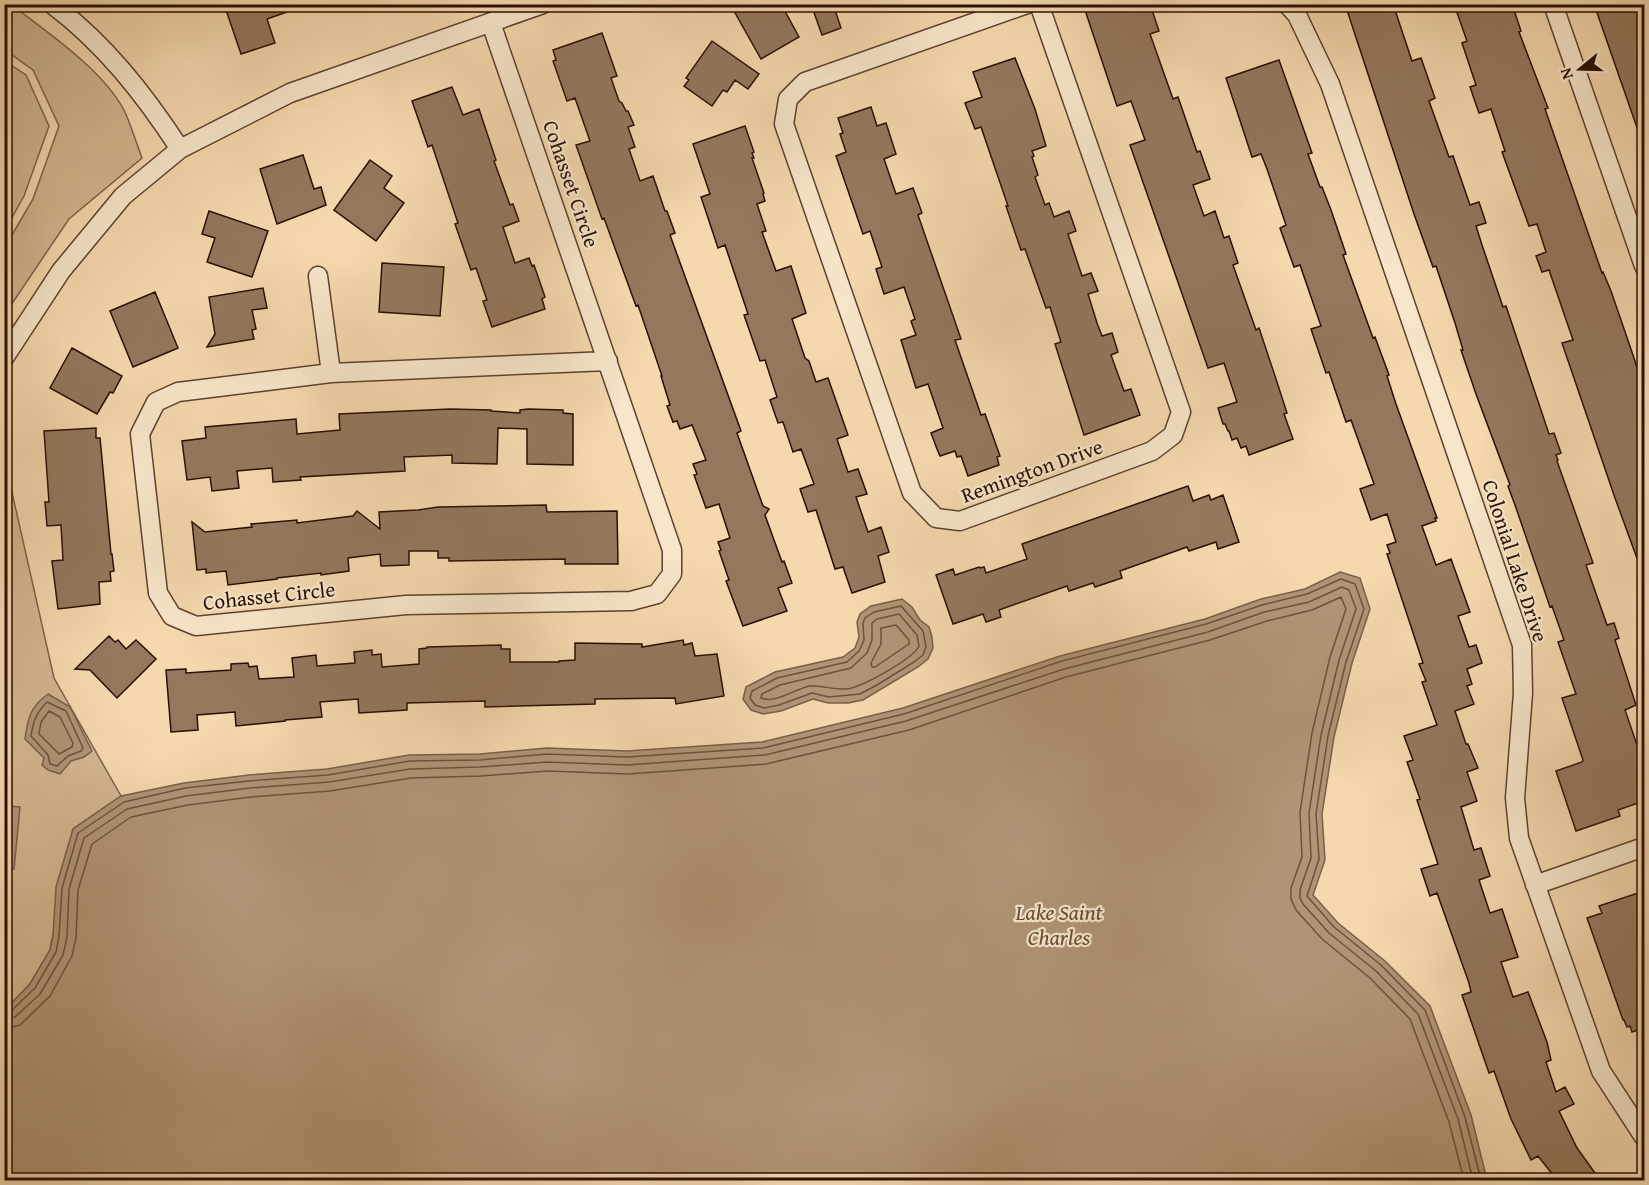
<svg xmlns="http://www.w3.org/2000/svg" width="1649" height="1185" viewBox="0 0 1649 1185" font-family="'Gentium Book Plus',serif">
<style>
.green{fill:#d2b691;stroke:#7e624b;stroke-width:1.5}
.water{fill:#b09475;stroke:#7a5f48;stroke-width:1.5}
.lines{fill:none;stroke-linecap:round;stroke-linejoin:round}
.shore{stroke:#6c523d;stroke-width:1.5}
.building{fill:#93785d;stroke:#290f05;stroke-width:1.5}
.street-casing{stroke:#5c412f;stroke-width:21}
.street{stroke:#f8e6ca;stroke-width:18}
.labels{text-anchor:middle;stroke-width:4.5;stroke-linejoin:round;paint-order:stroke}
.street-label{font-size:21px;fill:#290f05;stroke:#f8e6ca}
.water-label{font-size:22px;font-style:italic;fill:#664b37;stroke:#f8e6ca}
</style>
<rect width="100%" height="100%" fill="#f5d8ae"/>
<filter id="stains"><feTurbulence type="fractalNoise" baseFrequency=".00333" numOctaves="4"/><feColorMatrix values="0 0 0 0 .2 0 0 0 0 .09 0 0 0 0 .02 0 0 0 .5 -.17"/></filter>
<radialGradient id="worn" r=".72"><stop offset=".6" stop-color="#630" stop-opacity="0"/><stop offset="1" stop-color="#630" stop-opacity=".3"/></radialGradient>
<path class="green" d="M12 5C48 33 102 69 124 110 131 125 136 142 142 158L69 219 5 314V247L33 199 59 126 33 70 5 50V5Z
M5 61 26 75 49 126 24 196 5 230Z
M4 457 54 678 121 796 73 829 50 950 30 984 5 1010Z"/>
<path class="water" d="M1340 572 1360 578 1370 609 1352 663 1334 737 1322 814 1325 860 1313 895 1338 923 1385 961 1430 1006 1471 1115 1487 1180H5V1010L30 984 50 950 53 936 56 887 73 829 121 796 184 783 249 775 327 769 409 755 480 754 547 748 627 751 762 742 903 708 1060 656 1205 619 1261 599 1305 589Z
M902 599 912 607 920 620 929 627 932 637 933 648 928 659 918 667 863 700 848 703H828L813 699 781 711 763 714 751 710 743 699 746 687 775 672 843 657 855 648 859 637 857 622 860 614 871 606Z
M48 694 70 707 92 751 84 757 71 761 60 774 48 770 42 765 44 758 25 739C28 718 30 707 48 694Z
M5 806 20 807 14 869 5 867Z"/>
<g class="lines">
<path class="shore" d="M901 606 923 631 926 647 923 655 914 662 877 685 860 694 829 697 812 693 779 705 764 708 755 705 750 698 752 691 777 678 847 662 859 651 864 640 863 623 865 618 874 612Z
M899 614 917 635 919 646C913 659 862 687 847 689 835 690 819 685 810 686 794 689 776 704 761 698L762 694 780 685 851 668 867 653 872 640V623L877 619Z
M896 625 909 640V644L875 667H872L871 663 881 644V628Z
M47 702 66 711 83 748 81 751 68 756 57 766 50 764 48 755 31 736C33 722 36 713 47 702Z
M49 711 60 717 73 743 72 747 59 754 39 734 41 722Z
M4 1013 11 1011 35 988 56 952 59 936 62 888 78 833 124 802 185 788 249 781 328 775 410 761 480 760 547 754 627 757 763 748 904 714 1062 661 1206 624 1262 605 1307 594 1341 579 1355 584 1364 609 1346 662 1328 736 1316 814 1319 859 1307 896 1334 927 1381 965 1425 1010 1465 1117 1481 1180
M4 1020 15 1017 40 994 63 955 67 937 69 889 84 838 127 809 186 796 250 788 329 782 410 769 480 767 547 762 627 765 765 755 906 721 1064 669 1208 632 1264 612 1309 602 1342 587 1349 590 1356 609 1339 660 1321 735 1309 813 1311 858 1300 890V898L1303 904 1329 933 1376 971 1418 1014 1458 1119 1473 1180
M4 1029 20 1025 50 996 72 956 76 938 78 890 92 844 131 817 188 805 251 797 330 791 411 778 481 776 548 771 628 774 766 764 909 730 1066 677 1210 640 1267 621 1312 610 1341 597 1346 609 1330 657 1312 733 1300 812 1302 857 1291 888V899L1296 910 1322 939 1370 978 1410 1019 1449 1122 1464 1180"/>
</g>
<path class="building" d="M224 4H300L301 7 267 19 275 43 241 54Z
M746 4H781L799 37 761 59 734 11Z
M811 4H833L841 28 822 35Z
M1083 4H1150L1159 31 1150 34 1173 99 1178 97 1197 152 1200 151 1210 179 1193 185 1204 216 1215 211 1224 238 1229 236 1238 263 1233 265 1256 330 1259 328 1276 379 1287 413 1284 414 1293 439 1249 455 1246 446 1241 448 1237 438 1232 440 1229 431H1228L1225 424H1223L1218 408 1237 402 1224 363 1208 368 1130 145 1145 140 1131 101 1117 106Z
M1345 4H1393L1412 61 1421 58 1435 98 1429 101 1449 157 1453 156 1470 205 1479 202 1486 223 1476 226 1482 245 1503 307 1506 306 1549 434 1554 433 1561 453 1556 455 1558 460 1557 461 1593 563 1586 565 1607 625 1614 623 1619 638 1615 640 1636 705 1625 710 1637 745 1644 742V801L1618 810 1620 816 1576 831 1556 771 1582 762 1583 760 1562 698 1576 694 1558 642 1564 640 1552 606 1550 607 1515 505 1508 486 1510 485 1476 394 1461 350H1463L1455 323 1436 266 1433 267 1414 214Z
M1454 4H1512L1521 31 1519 32 1548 108 1545 109 1602 273 1603 272 1611 291 1634 358 1644 390V572H1642L1615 498 1562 343 1573 340 1549 270 1542 272 1536 256 1546 252 1537 224 1529 226 1502 152 1505 151 1491 109 1479 113 1470 87 1476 85 1462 43 1467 41Z
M1594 4H1644V141L1642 142Z
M602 33 617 76 611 78 619 101 622 103 626 111H628L634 125 628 127 635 147 629 149 640 181 653 176 665 211H667L675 233 670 235 741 431 737 433 763 506 769 509 765 515 782 562 784 561 792 583 778 588 787 611 743 626 726 581 729 580 719 551 721 550 718 542 730 538 719 504 706 508 694 475 697 474 693 464 706 460 692 425 680 429 677 421 673 422 667 406 670 405 661 376H662L638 305 636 306 604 218 602 219 576 145 590 141 575 98 567 101 553 61 556 60 553 50Z
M712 41 759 74 748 89 735 80 727 92 723 90 712 106 684 86 689 80 686 78Z
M1015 58 1035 109 1046 146 1032 151 1034 156 1032 157 1038 175 1035 177 1045 205 1049 203 1054 217 1069 211 1076 231 1068 234 1082 276 1091 273 1098 291 1088 294 1097 323 1102 336 1112 333 1118 352 1111 355 1124 391 1131 389 1140 415 1084 435 1055 344 1061 342 1050 307 1046 308 1025 249 1021 250 1006 206H1008L981 127 975 129 965 103 982 97 973 72Z
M1279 60 1312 153 1308 154 1320 187H1322L1331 210 1346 254 1343 255 1373 338 1375 337 1389 375 1387 376 1396 404 1437 518H1435L1436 521 1422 526 1436 565 1451 559 1470 612 1458 616 1469 647 1476 645 1482 663 1467 669 1472 684 1467 686 1474 704 1455 711 1466 744H1468L1478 768 1467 772 1477 801 1461 807 1474 850 1481 848 1490 876 1479 880 1490 913 1502 909 1518 957 1501 962 1513 997 1528 992 1547 1042 1551 1060 1546 1062 1556 1092 1565 1087 1574 1104 1559 1111 1577 1148 1600 1180H1557L1538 1156 1531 1160 1511 1119 1494 1071 1489 1073 1462 995 1471 992 1469 983 1437 893 1430 896 1421 869 1438 864 1417 800 1420 799 1407 762 1413 760 1404 736 1437 725 1422 682 1426 681 1419 664 1423 663 1387 554 1390 553 1387 545 1396 542 1387 514 1371 520 1360 489 1374 484 1351 420 1346 422 1329 372 1326 373 1311 329 1321 326 1300 265 1294 267 1280 228 1286 225 1267 169 1261 154 1252 157 1226 78Z
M452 87 463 115 479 109 496 160 494 161 510 205 513 204 519 221 503 227 515 263 529 258 532 266 534 265 545 297 542 299 545 309 492 327 483 301 487 300 476 268 471 270 455 224 458 223 432 145 428 147 412 101Z
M871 107 877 126 886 123 896 154 884 159 896 194 913 188 922 213 918 215 961 339 955 340 981 415 985 414 1000 456 997 457 999 465 968 476 961 456 957 457 955 451 940 456 937 449 931 433 943 428 928 384 916 388 901 340 916 335 911 321 915 319 904 287 884 294 876 269 882 267 870 231 863 234 836 156 846 152 840 134 843 133 838 118Z
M745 126 754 152 752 153 754 158H752L764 193 763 194 765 201 757 204 766 231 762 232 776 271 791 266 806 313 792 319 805 358 809 361 816 382 828 378 848 435 837 439 848 472 858 469 867 494 856 497 868 532 881 527 889 552 878 556 885 582 852 593 843 567 835 569 816 510 808 512 800 489 814 484 801 449 793 452 783 422 778 423 770 400 777 397 765 360 760 361 744 315 748 314 725 245 718 248 701 197 710 194 693 144Z
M303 155 314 189 321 187 326 205 277 224 260 169Z
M370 160 392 176 384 188 404 203 376 241 334 210Z
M209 211 268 231 252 277 207 262 215 238 202 234Z
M382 263 444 267 440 316 379 312Z
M263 288 267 308 252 310 256 329 252 330 254 339 207 347 215 334 209 297Z
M155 292 178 348 133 367 110 311Z
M72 348 122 376 113 393 110 392 97 414 50 388Z
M450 409 491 410V411L520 413V410L528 409 563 410V413L573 414V465L527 464V429L498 428 497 464 452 463V455L404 457 405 471 300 477 301 480 273 482 272 468 237 471 239 488 212 491 210 477 187 480 182 441 206 438 205 427 296 419 297 434 340 430 339 414Z
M96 428V438H100L111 554H112L114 571 110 572 111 581 99 582 100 604 58 609 52 561 63 560 61 525 47 526 45 502H49L44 431Z
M1188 486 1193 501 1209 495 1211 500 1223 495 1239 542 1218 549 1216 542 1189 551 1187 547 1120 571 1122 578 1095 587 1093 583 1069 591 1067 586 999 610 1001 617 986 622 983 614 953 624 936 575 953 569 955 575 979 567 980 568 984 567 986 573 1027 559 1022 544Z
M546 505 547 512 617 511 618 564H565V559L449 561V558H438V551H409V565L381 566 380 554 348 558 349 571 321 575V573L277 578V579L228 585 226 571 206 573V569L197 570 192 522 205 532 252 527 251 524 297 520V523L353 516 357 511 380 529 379 512 418 510 438 507Z
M109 636 115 642 118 640 126 649 136 640 156 659 117 698 90 670 75 669Z
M683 640 684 645 692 643 695 656 717 654 724 696 676 704 675 698 595 699V704L485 707V701L407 703V710L359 713 358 699 320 702 322 717 285 720V721L236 726 235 712 197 715 198 730 171 732 166 670 186 669V673L231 670V664L248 663 249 667 257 666 259 679 294 677 292 658 316 655 317 666 355 663 354 652 372 650V655L381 654 382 667 419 664V649L427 648V647L501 645V649H510V662H559V661L575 660V643L642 644V647Z
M1644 891V1028L1632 1032 1630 1026 1627 1027 1624 1020H1623L1587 918 1602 913 1599 906Z"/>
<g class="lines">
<defs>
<path id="street" d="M52 4C105 44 144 94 180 149
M1027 4 805 82 788 99 784 124 912 493 936 518 960 521 1152 451 1173 435 1181 412 1039 4
M1287 4 1297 15 1330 84 1522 645 1523 693 1515 798 1519 838 1601 1071 1644 1137
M1553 4 1644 266
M491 23 672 550V574L657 594 631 601 406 605 196 626 172 616 158 593 140 434 156 402 178 392 331 373 608 361
M318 276 331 373
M4 358 61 271 123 196 180 149 290 93 543 4
M1535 885 1644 847"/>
</defs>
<use href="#street" class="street-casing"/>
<use href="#street" class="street"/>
</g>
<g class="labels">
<g class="street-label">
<text transform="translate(571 184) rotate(71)" y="7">Cohasset Circle</text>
<text transform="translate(1032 471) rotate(-20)" y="7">Remington Drive</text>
<text transform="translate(1515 561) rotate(72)" y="7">Colonial Lake Drive</text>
<text transform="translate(269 596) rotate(-6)" y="7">Cohasset Circle</text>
</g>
<g class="water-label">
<text x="1059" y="920">Lake Saint<tspan x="1059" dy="25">Charles</tspan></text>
</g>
</g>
<rect width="1649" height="1185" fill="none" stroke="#f5d8ae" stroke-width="24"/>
<rect x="6" y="6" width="1637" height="1173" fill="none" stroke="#290f05" stroke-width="3"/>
<rect x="12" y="12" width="1625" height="1161" fill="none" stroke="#290f05" stroke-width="1.5"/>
<g transform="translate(1580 69) rotate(251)" stroke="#f8e6ca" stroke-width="4.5" paint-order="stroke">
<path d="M0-4.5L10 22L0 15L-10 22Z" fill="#290f05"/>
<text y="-9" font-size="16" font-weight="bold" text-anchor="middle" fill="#290f05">N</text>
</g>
<rect width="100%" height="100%" filter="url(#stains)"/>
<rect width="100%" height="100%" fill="url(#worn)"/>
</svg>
